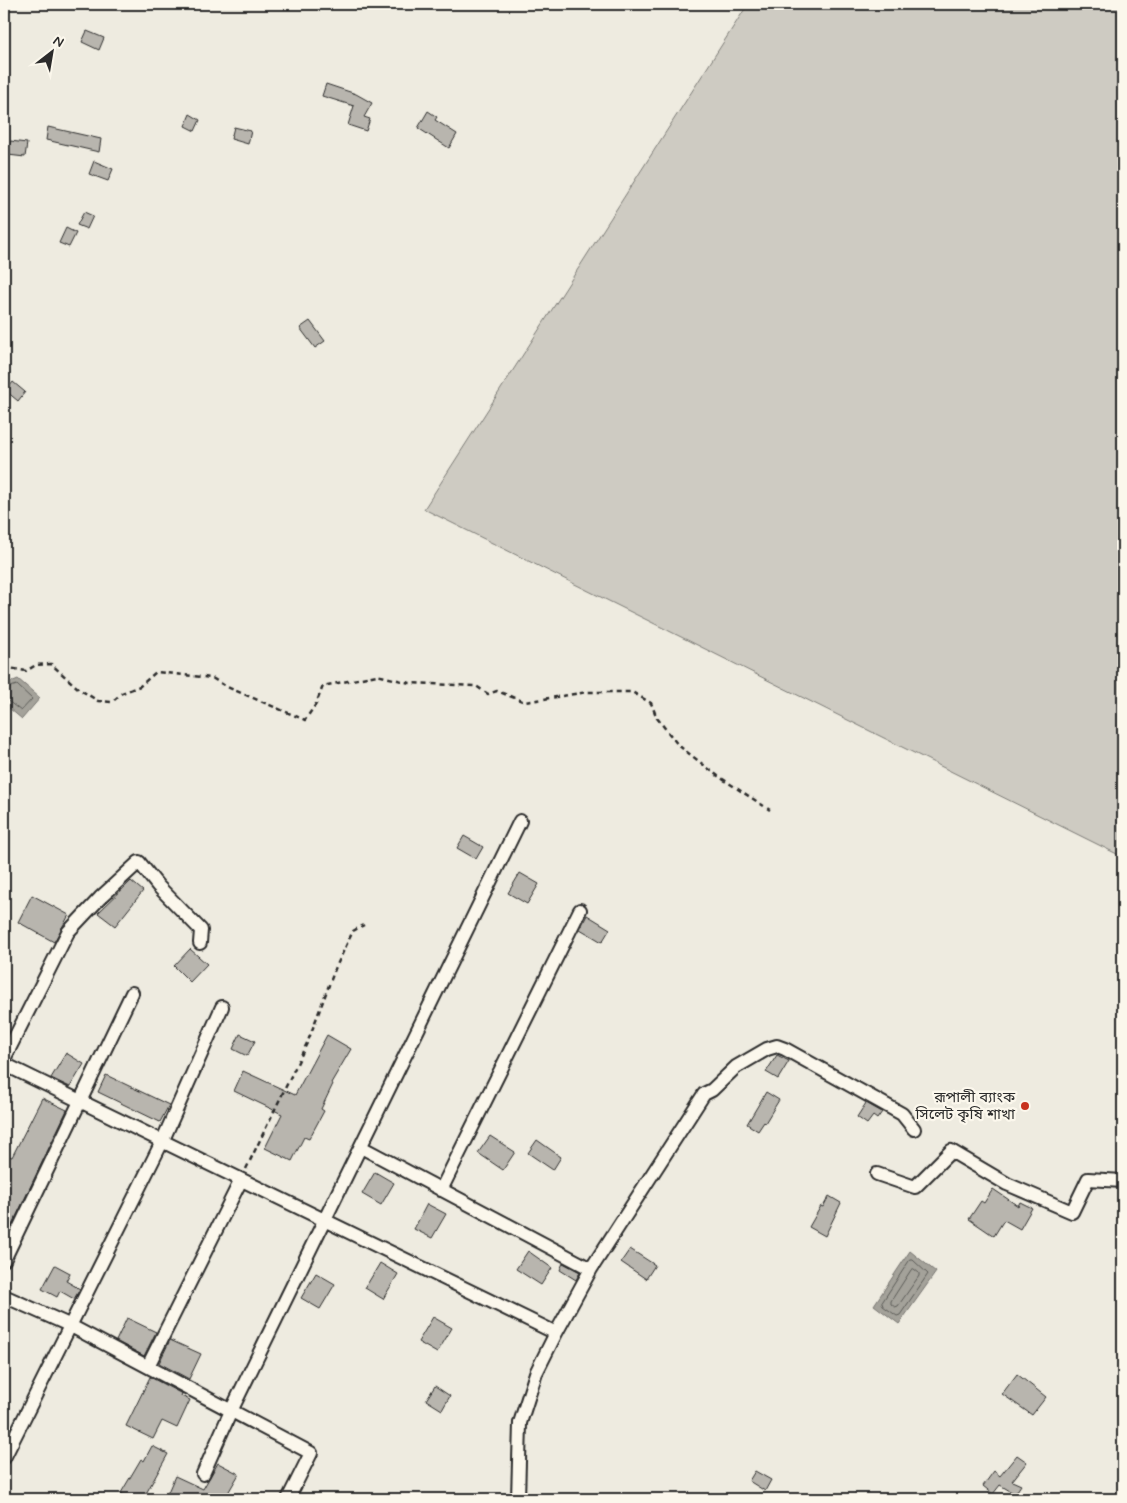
<svg xmlns="http://www.w3.org/2000/svg" width="1127" height="1503" viewBox="0 0 1127 1503" font-family="Mynerve,'Noto Sans Bengali',sans-serif">
<style>
.green{fill:#cecbc2;stroke:#7c7b76}
.water{fill:#a4a29a;stroke:#74726e}
.lines{fill:none;stroke-linecap:round;stroke-linejoin:round}
.shore{stroke:#5b5b57;stroke-width:1}
.building{fill:#b8b5ae;stroke:#2b2b2b}
.street-casing{stroke:#2b2b2b;stroke-width:16}
.path{stroke:#2b2b2b;stroke-width:2.5;stroke-dasharray:5 4;stroke-linecap:butt}
.street{stroke:#fbf7ec;stroke-width:12}
.poi-dot{fill:#c8321e;stroke:#fbf7ec;stroke-width:2}
.labels{text-anchor:middle;stroke-width:4.5;stroke-linejoin:round;paint-order:stroke}
.poi-label{font-size:15px;fill:#2b2b2b;stroke:#fbf7ec;text-anchor:end}
</style>
<rect width="100%" height="100%" fill="#eeebe0"/>
<filter id="ink" filterUnits="userSpaceOnUse"><feTurbulence type="fractalNoise" baseFrequency=".02" numOctaves="2"/><feDisplacementMap in="SourceGraphic" scale="10" xChannelSelector="R" yChannelSelector="G"/><feConvolveMatrix kernelMatrix="1 2 1 2 8 2 1 2 1" color-interpolation-filters="sRGB"/></filter>
<g filter="url(#ink)">
<path class="green" d="M748 4H1123V857L424 509Z"/>
<path class="water" d="M18 679 40 698 22 719 4 704V685Z
M910 1251 936 1272 899 1324 874 1305Z"/>
<g class="lines">
<path class="shore" d="M4 689 17 685 32 699 21 711 8 701H4
M910 1260H913L928 1274 900 1315 897 1316 883 1306 882 1303Z
M914 1269 919 1273V1276L898 1306 895 1307 891 1304V1301L911 1270Z"/>
</g>
<path class="building" d="M87 31 104 38 99 50 82 42Z
M326 84 356 94 372 103 364 117 370 119 366 131 348 125 354 106 322 96Z
M428 111 437 117 435 120 457 134 449 148 418 128Z
M190 114 200 120 195 131 185 126Z
M48 127 101 139 99 152 46 140Z
M234 127 251 131 248 144 231 139Z
M10 141 27 143 25 157 8 155Z
M94 161 113 169 108 181 89 174Z
M84 212 93 216 87 229 77 225Z
M66 228 76 233 69 247 59 243Z
M310 321 325 341 315 348 300 328Z
M13 382 25 392 18 401 6 391Z
M464 836 483 847 476 859 457 848Z
M520 873 539 884 527 904 508 893Z
M131 881 143 891 115 926 98 913Z
M32 895 69 915 54 942 18 922Z
M587 915 610 929 602 942 580 929Z
M190 949 207 964 190 982 174 966Z
M240 1034 255 1041 247 1056 233 1049Z
M327 1035 351 1049 331 1083 333 1084 321 1109 324 1111 309 1139 304 1137 292 1161 265 1148 282 1114 234 1091 243 1071 295 1095Z
M66 1053 84 1064 70 1087 51 1078Z
M777 1055 789 1061 778 1079 766 1072Z
M106 1075 169 1105 160 1122 98 1092Z
M766 1092 779 1100 765 1123 764 1122 758 1131 747 1124Z
M42 1098 67 1110 4 1242V1155L12 1157Z
M866 1103 882 1112 877 1119 873 1116 867 1124 857 1117Z
M490 1136 515 1152 503 1170 478 1153Z
M537 1140 561 1157 553 1170 528 1153Z
M375 1172 394 1183 381 1205 362 1194Z
M993 1189 1018 1206 1020 1202 1032 1208 1020 1229 1004 1220 994 1236 969 1219 981 1201 984 1203Z
M829 1196 841 1203 825 1236 809 1227 821 1206 823 1207Z
M427 1204 446 1214 432 1238 414 1229Z
M630 1249 655 1265 646 1279 621 1262Z
M528 1251 552 1268 541 1285 516 1269Z
M380 1263 398 1274 383 1299 365 1288Z
M563 1263 580 1272 576 1280 560 1270Z
M55 1265 70 1273 66 1281 80 1289 74 1299 60 1291 57 1297 42 1289Z
M316 1273 335 1284 320 1309 301 1298Z
M433 1317 452 1328 437 1353 418 1342Z
M127 1318 156 1332 144 1356 116 1341Z
M170 1340 201 1354 189 1379 159 1363Z
M1017 1374 1046 1397 1032 1415 1002 1394Z
M150 1377 182 1394 181 1396 190 1400 177 1428 162 1421 153 1439 126 1426Z
M435 1386 450 1396 442 1410 426 1400Z
M152 1446 168 1454 143 1499H131L121 1493 141 1459 144 1461Z
M1017 1455 1027 1462 1012 1481 1021 1485 1015 1494 1000 1485 993 1494 983 1486 994 1471 1000 1476Z
M218 1463 239 1474 225 1498 227 1499H165L175 1476 203 1489Z
M755 1471 771 1480 765 1491 749 1481Z"/>
<g class="lines">
<defs>
<path id="street" d="M4 1059 68 932 100 898 139 862 158 886 201 930 200 943
M4 1064 556 1333
M361 1147 591 1269
M877 1174 915 1187 951 1151 1007 1184 1072 1212 1088 1179 1123 1181
M441 1190 580 910
M4 1260 132 993
M4 1296 69 1325 311 1453 288 1499
M148 1366 241 1180
M4 1458 162 1142 222 1007
M203 1474 231 1411 520 821
M518 1499 520 1423 536 1373 556 1333 591 1269 704 1094 712 1090 736 1067 767 1049 777 1046 785 1049 902 1114 914 1129"/>
</defs>
<use href="#street" class="street-casing"/>
<path class="path" d="M4 667 26 671 36 665 51 664 79 689 98 701 112 702 122 693 140 686 156 672 212 678 227 687 305 720 316 704 323 686 377 675 410 683 476 686 488 694 497 691 525 702 587 692H632L651 703 657 718 678 745 718 776 770 810
M246 1169 308 1041 335 969 353 931 364 925"/>
<use href="#street" class="street"/>
</g>
</g>
<circle class="poi-dot" cx="1025" cy="1106" r="5"/>
<g class="labels">
<g class="poi-label">
<text x="1015" y="1102">রূপালী ব্যাংক<tspan x="1015" dy="17">সিলেট কৃষি শাখা</tspan></text>
</g>
</g>
<rect width="1127" height="1503" fill="none" stroke="#fbf7ec" stroke-width="20"/>
<rect x="10" y="10" width="1107" height="1483" fill="none" stroke="#2b2b2b" stroke-width="2" filter="url(#ink)"/>
<g transform="translate(52 52) rotate(31)" stroke="#fbf7ec" stroke-width="4" paint-order="stroke">
<path d="M0-4L9 19L0 12L-9 19Z" fill="#2b2b2b"/>
<text y="-8" font-size="14" font-weight="bold" text-anchor="middle" fill="#2b2b2b">N</text>
</g>
</svg>
